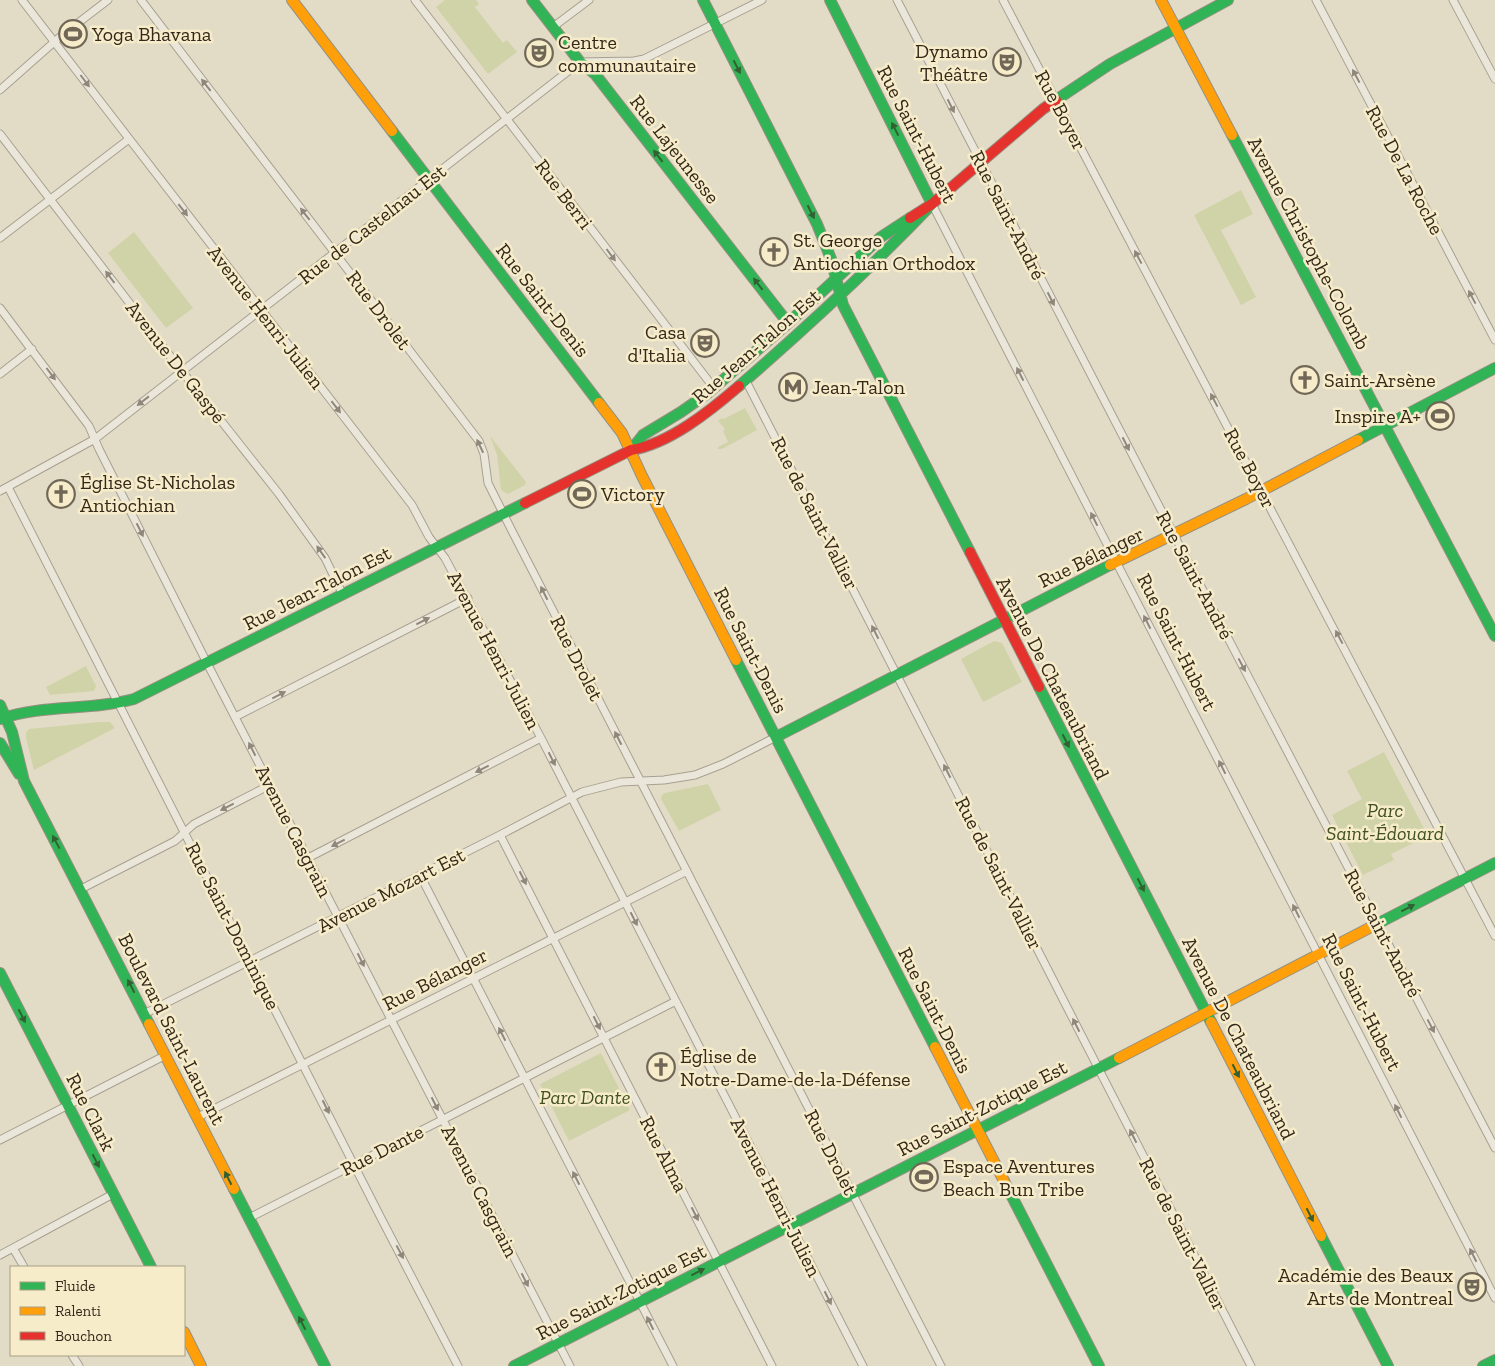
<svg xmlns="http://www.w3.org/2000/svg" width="1495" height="1366" viewBox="0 0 1495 1366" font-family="'Zilla Slab',serif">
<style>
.green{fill:#d0d3a8}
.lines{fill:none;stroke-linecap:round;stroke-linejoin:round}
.street-casing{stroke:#a7a091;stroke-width:9}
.fast-casing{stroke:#969081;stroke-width:12}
.slow-casing{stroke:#969081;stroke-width:12}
.jam-casing{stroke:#969081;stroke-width:12}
.street{stroke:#eae6d9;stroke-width:7}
.fast{stroke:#30b455;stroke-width:10}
.slow{stroke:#ff9f0a;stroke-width:10}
.jam{stroke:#e5322d;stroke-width:10}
.oneway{fill:#326032}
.oneway2{fill:#8f877a}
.labels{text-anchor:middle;stroke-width:5;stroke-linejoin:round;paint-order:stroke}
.poi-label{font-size:20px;fill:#34281a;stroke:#f6ecca;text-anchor:start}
.street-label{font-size:20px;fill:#34281a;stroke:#f6ecca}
.park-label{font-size:20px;font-style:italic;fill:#425120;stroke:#f6ecca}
</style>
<rect width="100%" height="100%" fill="#e2dcc7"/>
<path class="green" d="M445 0H476L479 4 475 7 503 43 507 40 517 52 488 74 436 7Z
M1241 190 1253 214 1221 230 1256 297 1241 305 1194 215Z
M134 232 193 308 166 328 108 253Z
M745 408 757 430 722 449H718V447L728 442 723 431 725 429 718 421 722 418 724 419Z
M490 436 526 482 525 485 508 494 501 490 497 455Z
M994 641 1002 643 1022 682 983 702 961 659Z
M86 666 96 686 94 691 50 695 46 687Z
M99 722H110L115 728 34 770 26 738V733L29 729Z
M1384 752 1428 836 1391 854 1394 860 1363 875 1332 815 1362 799 1347 771Z
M708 784 721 810 679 831 661 799 662 795 665 793Z
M601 1053 630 1110 569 1141 540 1084Z"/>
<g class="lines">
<defs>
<path id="street" d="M22 0 412 505 429 537 445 558 541 738 863 1366
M141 0 479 441 484 454 488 483 511 529 941 1366
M415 0 714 388
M897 0 1174 535 1495 1148
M1003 0 1495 936
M1316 0 1495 340
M1453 0 1495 79
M553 27 589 0
M0 90 61 36 108 0
M0 134 177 365 279 494 325 558 343 595
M932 204 1495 1298
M0 238 129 139
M0 308 89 426 99 449 207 663 570 1366
M0 374 32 349
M746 381 1251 1366
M8 487 381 1218 458 1366
M0 491 95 439 580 62 634 61 644 59 762 0
M235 717 468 598
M500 835 772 1366
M308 858 541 738
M420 875 673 1366
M81 889 175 841 194 824 270 785
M144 1014 500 835 582 792 621 782 664 780 695 775 723 764 776 737
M198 1117 687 871
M0 1140 166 1055
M249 1218 676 1001
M13 1248 24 1267
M0 1255 113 1194
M72 1355 79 1366"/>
<path id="fast" d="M532 0 580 62 595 74 788 323
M703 0 817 224 831 259 843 305 970 552
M830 0 932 204
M1056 100 1110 64 1228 0
M392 131 599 403
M1232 135 1495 636
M739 386C806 328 871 268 932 204
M1358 440 1495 368
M631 450 643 435 681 412 708 393 785 326 881 237 910 218
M736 660 935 1047
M1039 687 1211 1022
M0 705 12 732 24 781 149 1024
M0 719C44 704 90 711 134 699L525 503
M776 737 1110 565
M0 743 19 774
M1375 925 1495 863
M0 973 151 1267
M1004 1181 1099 1366
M234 1189 325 1366
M1321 1236 1388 1366
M514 1366 1119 1058
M1483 1366 1495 1360"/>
<path id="slow" d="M292 0 392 131
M1161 0 1232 135
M599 403 622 433 642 476 736 660
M1110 565 1246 499 1358 440
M1211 1022 1321 1236
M149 1024 234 1189
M935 1047 1004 1181
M1119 1058 1375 925
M184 1332 201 1366"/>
<path id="jam" d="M910 218 932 204 1043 109 1056 100
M525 503 631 450C669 444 710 411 739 386
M970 552 1039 687"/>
</defs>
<use href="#street" class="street-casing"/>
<use href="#fast" class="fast-casing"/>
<use href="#slow" class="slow-casing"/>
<use href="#jam" class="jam-casing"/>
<use href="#street" class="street"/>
<use href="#fast" class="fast"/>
<use href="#slow" class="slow"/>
<use href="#jam" class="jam"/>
</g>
<defs><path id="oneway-solid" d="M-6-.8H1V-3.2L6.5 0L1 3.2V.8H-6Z" transform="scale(1.25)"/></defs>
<g class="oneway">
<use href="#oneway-solid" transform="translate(737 67) rotate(63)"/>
<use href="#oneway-solid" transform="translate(895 129) rotate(-117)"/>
<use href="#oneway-solid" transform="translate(658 156) rotate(-128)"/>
<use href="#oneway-solid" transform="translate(811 212) rotate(63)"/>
<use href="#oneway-solid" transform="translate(758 284) rotate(-128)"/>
<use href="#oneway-solid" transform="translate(1066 741) rotate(63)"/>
<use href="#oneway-solid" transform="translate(56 842) rotate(-118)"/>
<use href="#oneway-solid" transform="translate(1141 885) rotate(63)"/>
<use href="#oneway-solid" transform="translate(1408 908) rotate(-27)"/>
<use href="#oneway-solid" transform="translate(131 986) rotate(-117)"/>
<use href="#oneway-solid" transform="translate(22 1016) rotate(63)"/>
<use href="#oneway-solid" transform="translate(1236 1071) rotate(63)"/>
<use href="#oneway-solid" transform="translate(96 1161) rotate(63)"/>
<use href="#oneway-solid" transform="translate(228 1178) rotate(-117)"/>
<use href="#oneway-solid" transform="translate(1310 1215) rotate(63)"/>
<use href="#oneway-solid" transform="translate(698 1272) rotate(-27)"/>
<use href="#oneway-solid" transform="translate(302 1323) rotate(-117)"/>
</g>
<g class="oneway2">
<use href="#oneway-solid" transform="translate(1356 76) rotate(-118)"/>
<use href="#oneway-solid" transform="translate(85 81) rotate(53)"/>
<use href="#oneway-solid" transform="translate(206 85) rotate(-128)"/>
<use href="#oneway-solid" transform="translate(951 106) rotate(63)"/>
<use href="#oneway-solid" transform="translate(183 210) rotate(52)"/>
<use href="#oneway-solid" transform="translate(305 214) rotate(-128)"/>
<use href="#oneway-solid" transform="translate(611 255) rotate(53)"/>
<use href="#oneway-solid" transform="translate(1138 257) rotate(-118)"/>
<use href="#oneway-solid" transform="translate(110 277) rotate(-127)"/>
<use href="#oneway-solid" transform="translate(1472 297) rotate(-118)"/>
<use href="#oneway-solid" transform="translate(1051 299) rotate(63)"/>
<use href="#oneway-solid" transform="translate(51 374) rotate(53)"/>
<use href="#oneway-solid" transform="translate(1020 374) rotate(-117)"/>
<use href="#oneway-solid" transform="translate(1214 400) rotate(-118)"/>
<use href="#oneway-solid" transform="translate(143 401) rotate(142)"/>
<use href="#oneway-solid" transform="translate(336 407) rotate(52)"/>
<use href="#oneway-solid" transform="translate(1126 444) rotate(63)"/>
<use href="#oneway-solid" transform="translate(480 446) rotate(-115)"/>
<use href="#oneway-solid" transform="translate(1094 519) rotate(-117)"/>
<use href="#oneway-solid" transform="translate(140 530) rotate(63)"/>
<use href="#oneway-solid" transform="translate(321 552) rotate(-125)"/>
<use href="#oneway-solid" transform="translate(544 593) rotate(-117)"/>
<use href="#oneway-solid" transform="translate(423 621) rotate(-27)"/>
<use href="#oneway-solid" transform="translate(1147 622) rotate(-117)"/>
<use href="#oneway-solid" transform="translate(875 632) rotate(-117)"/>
<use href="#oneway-solid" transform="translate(1339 637) rotate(-118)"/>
<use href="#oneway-solid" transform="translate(1242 665) rotate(62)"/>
<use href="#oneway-solid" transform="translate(279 695) rotate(-27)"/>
<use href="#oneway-solid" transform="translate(618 738) rotate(-117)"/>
<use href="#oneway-solid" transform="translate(252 749) rotate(-117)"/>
<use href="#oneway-solid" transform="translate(552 759) rotate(63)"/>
<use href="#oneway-solid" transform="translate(1222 767) rotate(-117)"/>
<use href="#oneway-solid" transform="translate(482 769) rotate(153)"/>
<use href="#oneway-solid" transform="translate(947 771) rotate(-117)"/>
<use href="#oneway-solid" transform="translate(227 807) rotate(153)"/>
<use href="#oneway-solid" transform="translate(338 843) rotate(153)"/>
<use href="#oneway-solid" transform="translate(523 878) rotate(63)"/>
<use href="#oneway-solid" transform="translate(1296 911) rotate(-117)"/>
<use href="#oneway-solid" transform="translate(634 919) rotate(63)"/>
<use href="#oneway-solid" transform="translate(361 960) rotate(63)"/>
<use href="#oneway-solid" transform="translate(597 1023) rotate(63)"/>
<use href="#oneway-solid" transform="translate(1076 1025) rotate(-117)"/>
<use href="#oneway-solid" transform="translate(1431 1026) rotate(62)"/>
<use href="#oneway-solid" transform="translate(502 1034) rotate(-117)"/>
<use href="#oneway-solid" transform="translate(435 1104) rotate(63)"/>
<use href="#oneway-solid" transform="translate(326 1107) rotate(63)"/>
<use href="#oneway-solid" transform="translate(1398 1111) rotate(-117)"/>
<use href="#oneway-solid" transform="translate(1133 1136) rotate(-117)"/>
<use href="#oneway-solid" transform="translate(576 1178) rotate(-117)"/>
<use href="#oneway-solid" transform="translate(695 1214) rotate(63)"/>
<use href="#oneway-solid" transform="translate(400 1252) rotate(62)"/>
<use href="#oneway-solid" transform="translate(1473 1255) rotate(-117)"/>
<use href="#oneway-solid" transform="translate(525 1280) rotate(63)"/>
<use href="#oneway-solid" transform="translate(828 1298) rotate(63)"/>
<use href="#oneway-solid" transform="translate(650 1323) rotate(-117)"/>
</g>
<defs>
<symbol id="stadium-ring" viewBox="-11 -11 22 22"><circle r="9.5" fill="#f6ecca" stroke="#716757" stroke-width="1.5"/><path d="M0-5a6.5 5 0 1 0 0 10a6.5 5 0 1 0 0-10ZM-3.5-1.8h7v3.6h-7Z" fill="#716757"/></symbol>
<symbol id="theatre-ring" viewBox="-11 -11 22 22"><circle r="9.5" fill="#f6ecca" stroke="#716757" stroke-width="1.5"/><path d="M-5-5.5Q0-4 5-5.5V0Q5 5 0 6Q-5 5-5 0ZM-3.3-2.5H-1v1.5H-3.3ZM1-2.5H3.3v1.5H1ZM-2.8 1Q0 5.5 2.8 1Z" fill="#716757"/></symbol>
<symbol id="church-ring" viewBox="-11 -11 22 22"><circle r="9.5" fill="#f6ecca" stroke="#716757" stroke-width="1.5"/><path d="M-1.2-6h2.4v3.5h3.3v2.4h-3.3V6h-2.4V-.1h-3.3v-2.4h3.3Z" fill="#716757"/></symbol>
<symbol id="metro-ring" viewBox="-11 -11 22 22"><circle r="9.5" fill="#f6ecca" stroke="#716757" stroke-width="1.5"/><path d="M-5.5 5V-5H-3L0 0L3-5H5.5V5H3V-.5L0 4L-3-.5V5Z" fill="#716757"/></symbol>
</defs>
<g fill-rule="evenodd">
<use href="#stadium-ring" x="57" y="18" width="32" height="32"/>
<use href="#theatre-ring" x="523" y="37" width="32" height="32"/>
<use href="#theatre-ring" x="991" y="46" width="32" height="32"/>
<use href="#church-ring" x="758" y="236" width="32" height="32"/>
<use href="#theatre-ring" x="689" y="327" width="32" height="32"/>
<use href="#church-ring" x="1289" y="364" width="32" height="32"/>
<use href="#metro-ring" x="777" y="371" width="32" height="32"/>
<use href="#stadium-ring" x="1424" y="400" width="32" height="32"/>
<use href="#church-ring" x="45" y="478" width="32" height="32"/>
<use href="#stadium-ring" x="566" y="478" width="32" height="32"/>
<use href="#church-ring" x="645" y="1051" width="32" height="32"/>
<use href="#stadium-ring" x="908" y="1161" width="32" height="32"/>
<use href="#theatre-ring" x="1456" y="1271" width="32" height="32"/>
</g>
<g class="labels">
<g class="poi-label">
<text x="92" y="41">Yoga Bhavana</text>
<text x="558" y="49">Centre<tspan x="558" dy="23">communautaire</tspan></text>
<text x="988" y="58" text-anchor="end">Dynamo<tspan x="988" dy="23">Théâtre</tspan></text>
<text x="793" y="247">St. George<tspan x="793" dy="23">Antiochian Orthodox</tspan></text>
<text x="686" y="339" text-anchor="end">Casa<tspan x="686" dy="23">d'Italia</tspan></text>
<text x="1324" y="387">Saint-Arsène</text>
<text x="812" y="394">Jean-Talon</text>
<text x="1421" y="423" text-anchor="end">Inspire A+</text>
<text x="80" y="489">Église St-Nicholas<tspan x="80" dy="23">Antiochian</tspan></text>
<text x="601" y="501">Victory</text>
<text x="680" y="1063">Église de<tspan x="680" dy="23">Notre-Dame-de-la-Défense</tspan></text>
<text x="943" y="1173">Espace Aventures<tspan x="943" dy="23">Beach Bun Tribe</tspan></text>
<text x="1453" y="1282" text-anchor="end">Académie des Beaux<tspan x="1453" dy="23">Arts de Montreal</tspan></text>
</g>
<g class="street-label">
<text transform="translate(1061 110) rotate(62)" y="7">Rue Boyer</text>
<text transform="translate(917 134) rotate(63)" y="7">Rue Saint-Hubert</text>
<text transform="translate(675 149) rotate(52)" y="7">Rue Lajeunesse</text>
<text transform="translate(1405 170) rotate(62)" y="7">Rue De La Roche</text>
<text transform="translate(564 194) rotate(53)" y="7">Rue Berri</text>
<text transform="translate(1008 215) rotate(63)" y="7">Rue Saint-André</text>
<text transform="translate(372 224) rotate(-38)" y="7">Rue de Castelnau Est</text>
<text transform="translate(1309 243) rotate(62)" y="7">Avenue Christophe-Colomb</text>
<text transform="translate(543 300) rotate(52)" y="7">Rue Saint-Denis</text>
<text transform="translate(379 310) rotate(53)" y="7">Rue Drolet</text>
<text transform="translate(266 317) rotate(52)" y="7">Avenue Henri-Julien</text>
<text transform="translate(756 346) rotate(-41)" y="7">Rue Jean-Talon Est</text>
<text transform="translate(176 362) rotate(52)" y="7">Avenue De Gaspé</text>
<text transform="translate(1250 468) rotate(62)" y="7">Rue Boyer</text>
<text transform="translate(815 513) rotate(63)" y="7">Rue de Saint-Vallier</text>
<text transform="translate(1091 557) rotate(-26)" y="7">Rue Bélanger</text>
<text transform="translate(1195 575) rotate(62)" y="7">Rue Saint-André</text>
<text transform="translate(317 588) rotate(-27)" y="7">Rue Jean-Talon Est</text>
<text transform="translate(1177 642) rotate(63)" y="7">Rue Saint-Hubert</text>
<text transform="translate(494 650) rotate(62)" y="7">Avenue Henri-Julien</text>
<text transform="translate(751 650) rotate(63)" y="7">Rue Saint-Denis</text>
<text transform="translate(577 658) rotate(63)" y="7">Rue Drolet</text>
<text transform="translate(1053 678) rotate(63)" y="7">Avenue De Chateaubriand</text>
<text transform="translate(294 831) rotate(63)" y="7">Avenue Casgrain</text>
<text transform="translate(999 873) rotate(63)" y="7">Rue de Saint-Vallier</text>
<text transform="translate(391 890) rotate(-27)" y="7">Avenue Mozart Est</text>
<text transform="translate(233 926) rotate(63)" y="7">Rue Saint-Dominique</text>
<text transform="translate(1383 933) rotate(62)" y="7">Rue Saint-André</text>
<text transform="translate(435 979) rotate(-27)" y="7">Rue Bélanger</text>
<text transform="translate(1362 1002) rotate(63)" y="7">Rue Saint-Hubert</text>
<text transform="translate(935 1010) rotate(63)" y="7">Rue Saint-Denis</text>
<text transform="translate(172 1029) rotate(63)" y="7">Boulevard Saint-Laurent</text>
<text transform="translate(1239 1038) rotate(63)" y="7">Avenue De Chateaubriand</text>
<text transform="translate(982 1108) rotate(-27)" y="7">Rue Saint-Zotique Est</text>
<text transform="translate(91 1112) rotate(63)" y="7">Rue Clark</text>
<text transform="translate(382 1150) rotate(-27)" y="7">Rue Dante</text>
<text transform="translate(831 1152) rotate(63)" y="7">Rue Drolet</text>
<text transform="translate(664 1154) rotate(63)" y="7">Rue Alma</text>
<text transform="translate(480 1191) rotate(63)" y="7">Avenue Casgrain</text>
<text transform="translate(776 1197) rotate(63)" y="7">Avenue Henri-Julien</text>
<text transform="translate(1183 1234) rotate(63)" y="7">Rue de Saint-Vallier</text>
<text transform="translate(621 1292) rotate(-27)" y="7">Rue Saint-Zotique Est</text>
</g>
<g class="park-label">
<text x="1385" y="817">Parc<tspan x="1385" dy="23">Saint-Édouard</tspan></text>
<text x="585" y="1104">Parc Dante</text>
</g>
</g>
<rect x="10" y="1266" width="175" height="90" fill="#f6ecca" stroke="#a89e84"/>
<rect x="20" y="1282" width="25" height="8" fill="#30b455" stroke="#a89e84"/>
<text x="55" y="1291" font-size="15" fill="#34281a">Fluide</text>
<rect x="20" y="1307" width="25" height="8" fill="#ff9f0a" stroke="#a89e84"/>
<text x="55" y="1316" font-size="15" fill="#34281a">Ralenti</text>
<rect x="20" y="1332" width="25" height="8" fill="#e5322d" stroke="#a89e84"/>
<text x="55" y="1341" font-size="15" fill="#34281a">Bouchon</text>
</svg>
